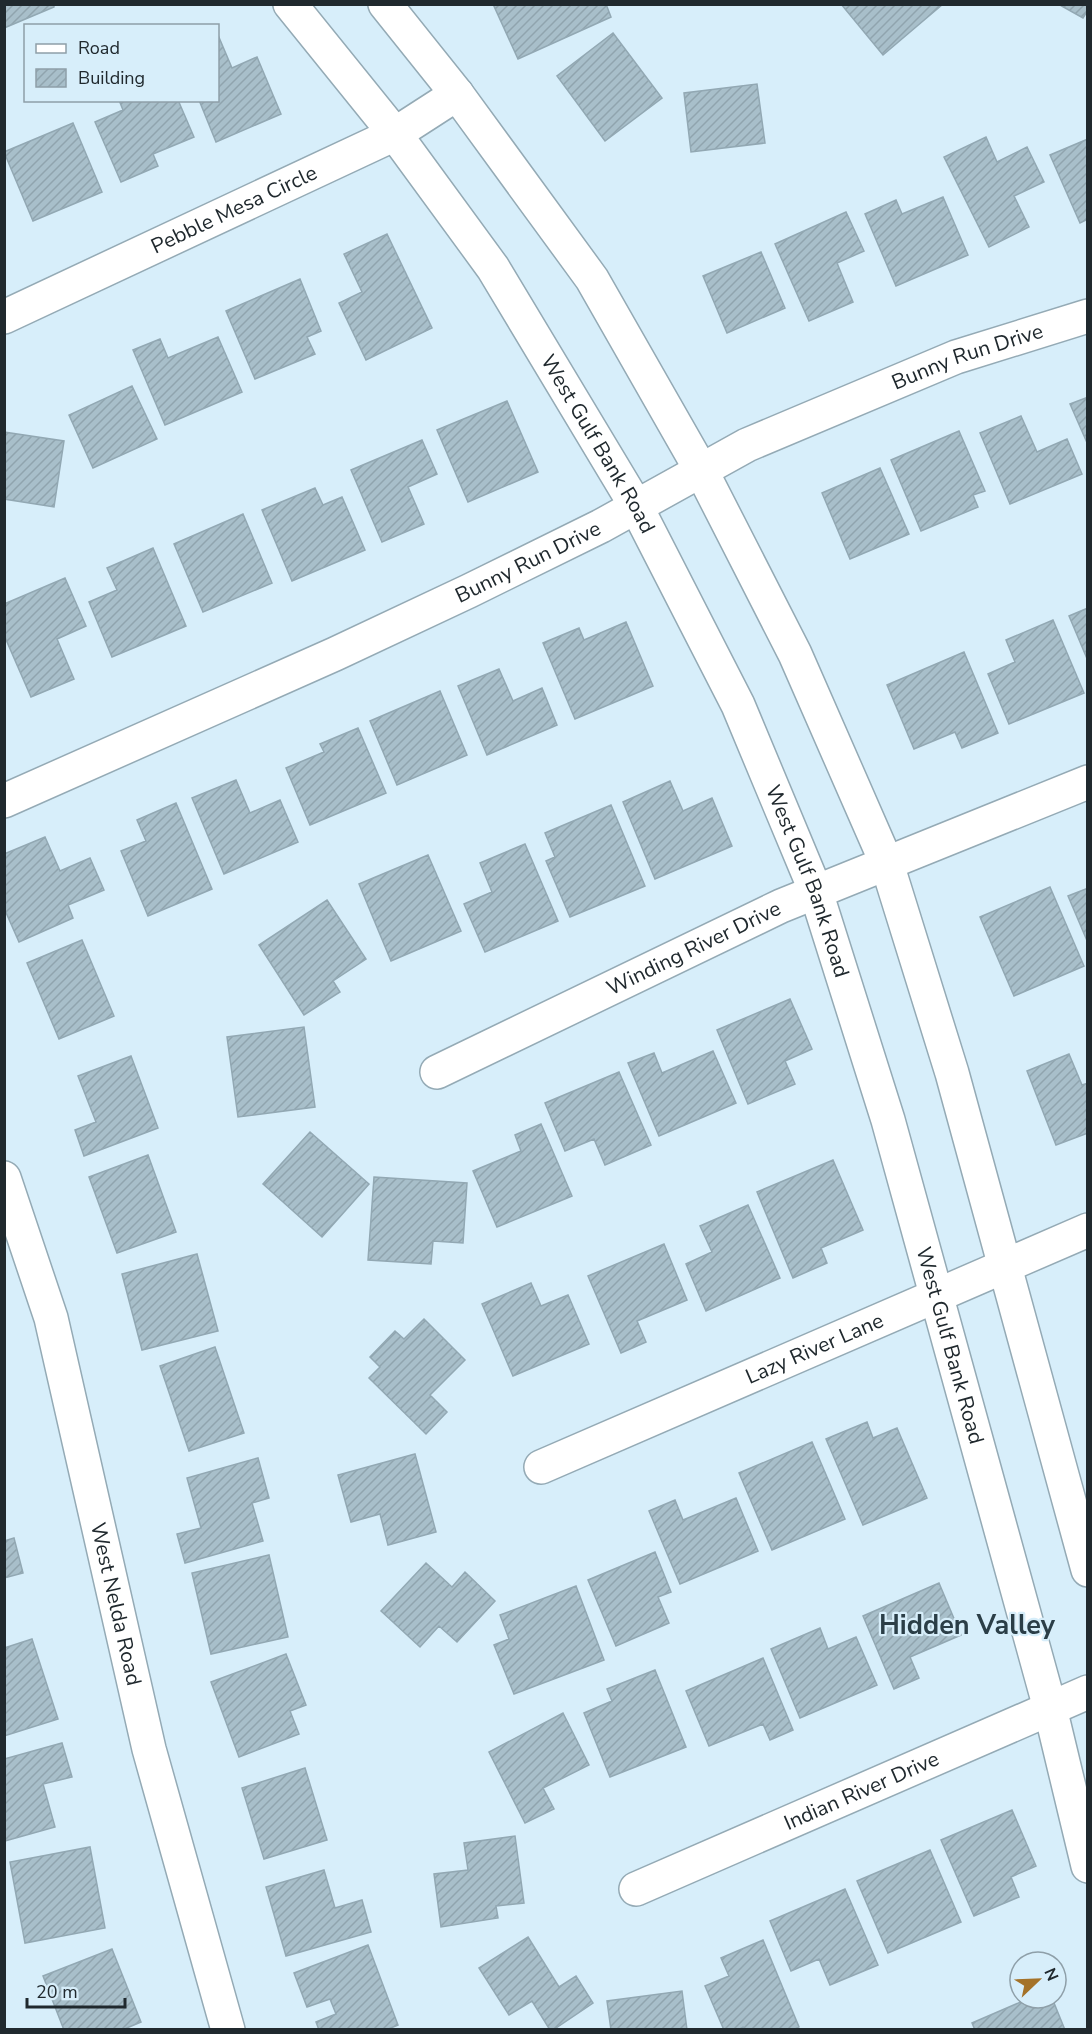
<svg xmlns="http://www.w3.org/2000/svg" width="1092" height="2034" viewBox="0 0 1092 2034" font-family="'Nunito Sans',sans-serif">
<style>
.building{fill:url(#building-hatch);stroke:#92a8b3;stroke-width:1.5}
.lines{fill:none;stroke-linecap:round;stroke-linejoin:round}
.minor-casing{stroke:#94aab5;stroke-width:36}
.secondary-casing{stroke:#94aab5;stroke-width:36}
.minor{stroke:#fff;stroke-width:33}
.secondary{stroke:#fff;stroke-width:33}
.labels{text-anchor:middle;stroke-width:4.5;stroke-linejoin:round;paint-order:stroke}
.street-label{font-size:21px;fill:#20292e;stroke:#d7eefa}
.district-label{font-size:27px;font-weight:bold;fill:#2b3e47;stroke:#d7eefa}
</style>
<defs>
<pattern id="building-hatch" width="6" height="6" patternUnits="userSpaceOnUse" patternTransform="scale(1.5)"><rect width="6" height="6" fill="#a8bfca"/><path d="M-1 1l2-2M0 6l6-6M5 7l2-2" fill="none" stroke="#90a4ae"/></pattern>
</defs>
<rect width="100%" height="100%" fill="#d7eefa"/>
<path class="building" d="M4 4H54V7L4 28Z
M493 4H606L611 17 518 59Z
M841 4H943L883 55Z
M1058 4H1088V10L1083 18Z
M613 33 662 98 605 141 557 76Z
M218 35 232 68 257 57 281 114 216 142 199 100H218Z
M757 84 765 143 691 152 684 93Z
M119 100H178L194 137 153 154 158 166 121 182 95 122 123 110Z
M73 123 102 192 33 221 4 152Z
M986 137 997 162 1027 147 1044 182 1014 196 1029 227 989 247 944 157Z
M1088 139V219L1080 223 1050 155Z
M943 197 968 255 896 286 865 214 896 200 902 214Z
M846 212 864 251 837 263 853 302 809 321 775 244Z
M387 234 432 328 366 360 339 303 362 292 344 254Z
M761 252 785 308 727 333 703 276Z
M300 279 321 331 307 337 315 354 255 379 226 311Z
M218 337 242 392 165 425 133 350 160 339 168 358Z
M132 386 157 439 93 468 69 415Z
M1088 397V445L1070 404Z
M507 401 538 472 468 502 437 430Z
M1021 416 1037 452 1067 439 1082 474 1010 504 980 433Z
M959 431 985 491 973 495 978 507 921 531 891 460Z
M4 432 64 441 54 507 4 499Z
M422 440 437 474 408 487 424 524 382 542 351 470Z
M880 468 909 534 850 559 822 493Z
M315 488 323 505 342 497 365 550 292 581 262 510Z
M243 514 272 583 203 612 174 544Z
M153 548 186 626 112 657 89 602 117 590 107 568Z
M65 578 86 626 57 639 74 679 31 697 4 635V604Z
M1088 608V661L1069 616Z
M1053 620 1084 693 1009 724 988 674 1015 662 1006 640Z
M626 622 653 686 575 719 543 643 579 628 584 640Z
M964 652 998 733 962 748 955 732 914 749 887 685Z
M499 669 513 701 542 688 557 725 487 755 458 686Z
M440 691 467 755 397 785 370 721Z
M358 728 386 793 310 825 286 768 324 752 320 744Z
M236 780 250 813 280 800 298 842 224 874 192 798Z
M670 781 683 811 712 798 732 846 655 879 623 802Z
M176 803 212 889 148 916 121 851 146 841 137 820Z
M611 805 645 886 570 917 546 861 555 857 545 833Z
M45 837 60 871 90 858 104 890 68 905 73 918 19 942 4 908V854Z
M525 844 558 921 485 952 464 904 492 892 480 863Z
M428 855 461 931 391 961 359 884Z
M1050 887 1084 966 1014 996 980 917Z
M1088 888V943L1068 896Z
M327 900 366 959 333 981 340 992 304 1015 259 945Z
M82 940 114 1016 59 1039 27 963Z
M790 999 812 1049 785 1061 795 1084 748 1104 717 1030Z
M304 1027 315 1107 238 1117 227 1037Z
M713 1051 736 1103 659 1136 628 1063 654 1053 662 1073Z
M1069 1054 1082 1085 1088 1083V1133L1056 1145 1027 1071Z
M131 1056 158 1128 84 1156 75 1130 96 1122 78 1076Z
M619 1072 651 1145 605 1165 594 1139 565 1151 545 1103Z
M541 1124 572 1196 497 1227 473 1171 521 1151 515 1135Z
M310 1132 369 1184 322 1237 263 1184Z
M148 1155 176 1232 117 1253 89 1177Z
M833 1160 863 1230 821 1248 827 1263 793 1278 757 1192Z
M374 1177 467 1183 463 1243 433 1241 431 1264 368 1260Z
M748 1205 780 1278 706 1311 686 1264 712 1252 700 1226Z
M664 1244 687 1300 637 1321 646 1342 621 1353 588 1276Z
M197 1254 218 1331 142 1350 122 1274Z
M531 1283 541 1306 568 1295 589 1344 513 1376 482 1304Z
M424 1319 465 1360 430 1395 447 1412 426 1434 369 1378 380 1367 370 1357 395 1331 404 1339Z
M215 1347 244 1433 189 1451 160 1366Z
M867 1422 873 1438 897 1428 927 1498 863 1525 826 1439Z
M812 1442 845 1519 772 1550 739 1473Z
M415 1454 436 1532 388 1545 380 1514 351 1522 338 1475Z
M258 1458 269 1498 252 1503 263 1541 185 1563 177 1534 201 1528 187 1478Z
M736 1498 758 1551 680 1584 649 1511 675 1500 683 1520Z
M14 1538 23 1573 4 1578V1541Z
M655 1552 671 1592 658 1597 669 1623 616 1646 588 1580Z
M269 1555 288 1637 211 1654 192 1573Z
M426 1563 452 1587 465 1572 495 1601 457 1642 439 1626 420 1647 381 1611Z
M939 1583 961 1635 910 1657 919 1678 894 1689 863 1616Z
M576 1586 604 1660 514 1694 494 1645 509 1639 500 1615Z
M820 1628 828 1649 856 1637 877 1685 800 1718 771 1649Z
M32 1639 58 1719 4 1736V1648Z
M286 1654 306 1705 290 1711 299 1734 239 1757 211 1682Z
M763 1658 793 1730 770 1740 763 1724 709 1746 686 1691Z
M655 1670 686 1747 610 1777 584 1713 612 1701 607 1689Z
M563 1713 589 1765 543 1788 554 1809 525 1823 489 1752Z
M62 1743 72 1777 43 1784 55 1827 5 1841 4 1759Z
M305 1768 327 1840 264 1859 242 1788Z
M1012 1810 1036 1866 1011 1877 1019 1897 974 1916 941 1840Z
M515 1836 524 1903 496 1906 498 1918 441 1927 434 1874 468 1870 464 1843Z
M90 1847 105 1928 25 1943 10 1862Z
M930 1850 961 1922 888 1953 857 1881Z
M324 1870 335 1908 362 1900 371 1932 286 1956 266 1887Z
M845 1889 878 1965 830 1985 819 1959 791 1971 770 1921Z
M528 1937 559 1987 576 1976 593 2003 553 2030H550L532 2001 509 2015 479 1968Z
M763 1940 799 2027 793 2030H744L743 2027 738 2030H724L705 1986 729 1976 721 1958Z
M368 1945 398 2025 386 2030H319L316 2022 336 2014 330 1999 307 2007 294 1973Z
M112 1949 141 2022 122 2030H64L43 1976Z
M682 1991 687 2030H611L607 2001Z
M1030 1998H1052L1065 2030H975L972 2023Z"/>
<g class="lines">
<defs>
<g id="minor">
<path id="s1" d="M4 317 395 134 457 94"/>
<path id="s2" d="M4 801 335 654 469 591 601 526 747 445 956 357 1088 316"/>
<path id="s3" d="M437 1072 781 906 1088 782"/>
<path id="s4" d="M4 1178 51 1318 149 1749 228 2030"/>
<path id="s5" d="M541 1467 1088 1230"/>
<path id="s6" d="M636 1889 1088 1692"/>
</g>
<g id="secondary">
<path id="s7" d="M290 4 395 134 493 268 636 506 738 705 816 892 888 1120 1050 1708 1088 1866"/>
<path d="M385 4 457 94 592 279 701 470 795 654 887 864 952 1073 1088 1570"/>
</g>
</defs>
<use href="#minor" class="minor-casing"/>
<use href="#secondary" class="secondary-casing"/>
<use href="#minor" class="minor"/>
<use href="#secondary" class="secondary"/>
</g>
<g class="labels">
<g class="street-label">
<text dy="7" stroke="none"><textPath href="#s1" startOffset="254">Pebble Mesa Circle</textPath></text>
<text dy="7" stroke="none"><textPath href="#s2" startOffset="1062">Bunny Run Drive</textPath></text>
<text dy="7" stroke="none"><textPath href="#s7" startOffset="538">West Gulf Bank Road</textPath></text>
<text dy="7" stroke="none"><textPath href="#s2" startOffset="576">Bunny Run Drive</textPath></text>
<text dy="7" stroke="none"><textPath href="#s7" startOffset="1024">West Gulf Bank Road</textPath></text>
<text dy="7" stroke="none"><textPath href="#s3" startOffset="285">Winding River Drive</textPath></text>
<text dy="7" stroke="none"><textPath href="#s7" startOffset="1510">West Gulf Bank Road</textPath></text>
<text dy="7" stroke="none"><textPath href="#s5" startOffset="298">Lazy River Lane</textPath></text>
<text dy="7" stroke="none"><textPath href="#s4" startOffset="441">West Nelda Road</textPath></text>
<text dy="7" stroke="none"><textPath href="#s6" startOffset="246">Indian River Drive</textPath></text>
</g>
<g class="district-label">
<text x="967" y="1634">Hidden Valley</text>
</g>
</g>
<rect width="1092" height="2034" fill="none" stroke="#20292e" stroke-width="12"/>
<rect x="24" y="24" width="195" height="78" fill="#d7eefa" stroke="#8e9fa8" stroke-width="1.5"/>
<rect x="36" y="44" width="30" height="9" fill="#ffffff" stroke="#8e9fa8" stroke-width="1.5"/>
<text x="78" y="54" font-size="18" fill="#20292e">Road</text>
<rect x="36" y="69" width="30" height="18" fill="url(#building-hatch)" stroke="#8e9fa8" stroke-width="1.5"/>
<text x="78" y="84" font-size="18" fill="#20292e">Building</text>
<g transform="translate(1038 1980) rotate(67)"><circle r="28" fill="#d7eefa" stroke="#8e9fa8" stroke-width="1.5"/>
<path d="M0-4.5L10 22L0 15L-10 22Z" fill="#a47228"/>
<text y="-9" font-size="16" font-weight="bold" text-anchor="middle" fill="#20292e">N</text>
</g>
<path d="M27 1998v9h98v-9" fill="none" stroke="#20292e" stroke-width="3"/>
<text x="36" y="1998" font-size="18" fill="#20292e" stroke="#d7eefa" stroke-width="4.5" paint-order="stroke">20 m</text>
</svg>
